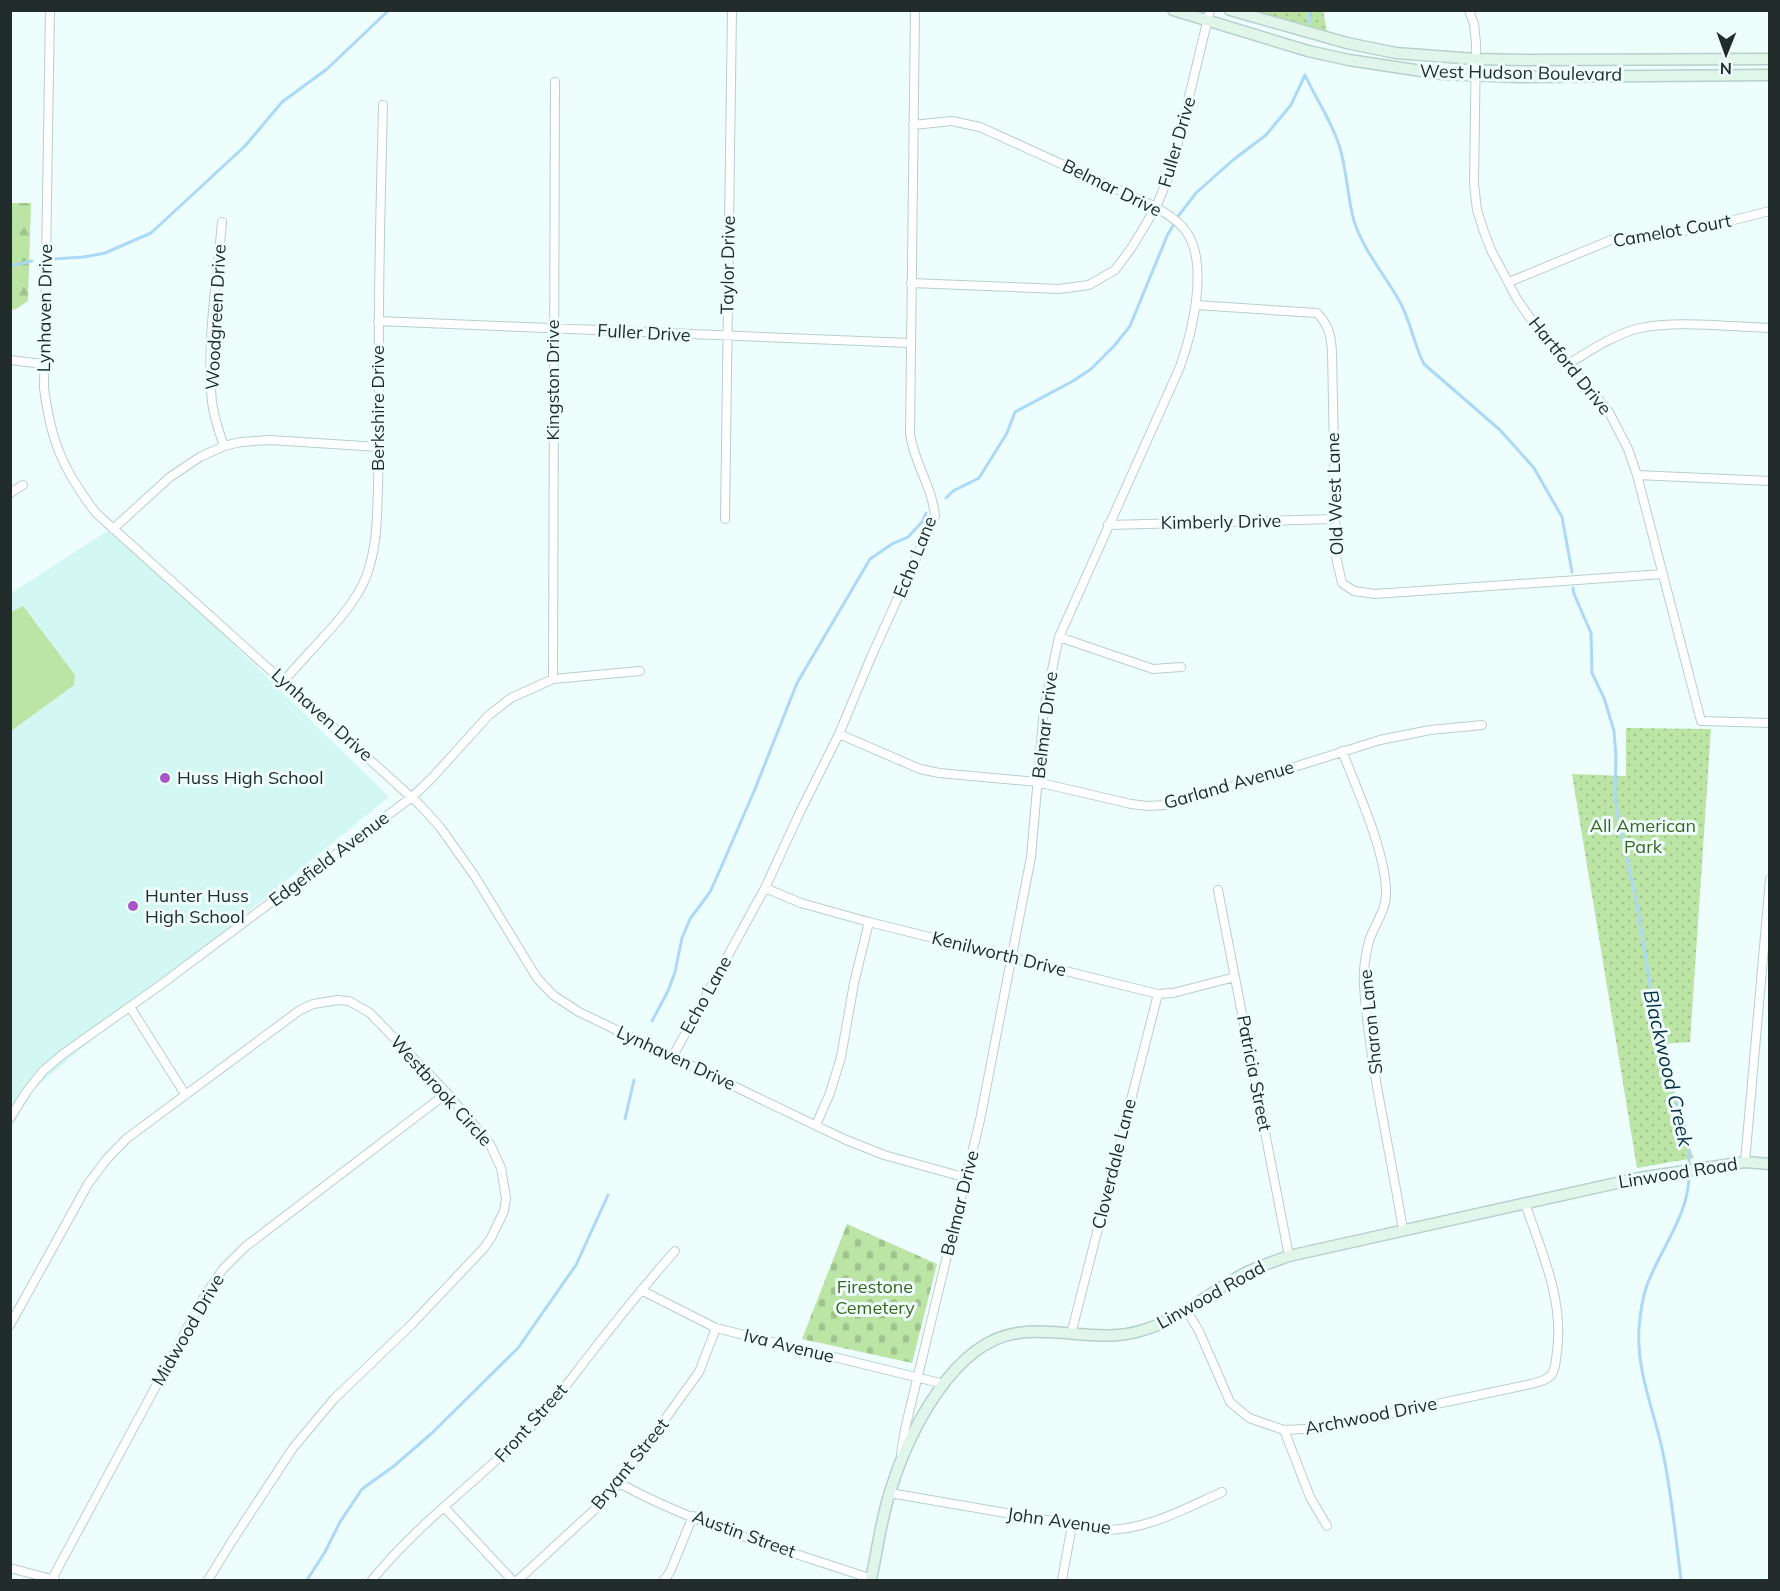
<svg xmlns="http://www.w3.org/2000/svg" width="1780" height="1591" viewBox="0 0 1780 1591" font-family="Mulish,sans-serif">
<style>
.built{fill:#d3f7f2}
.green{fill:#bce4a5}
.forest{fill:url(#forest-firs)}
.cemetery{fill:url(#cemetery-stones)}
.park{fill:url(#park-dots)}
.lines{fill:none;stroke-linecap:round;stroke-linejoin:round}
.stream{stroke:#abd9f7;stroke-width:3}
.minor-casing{stroke:#b6d0cc;stroke-width:10}
.secondary-casing{stroke:#b6d0cc;stroke-width:13}
.minor{stroke:#fff;stroke-width:8}
.secondary{stroke:#e0f6ea;stroke-width:10}
.poi-dot{fill:#a557c8;stroke:#eefefc;stroke-width:2}
.labels{text-anchor:middle;stroke-width:6;stroke-linejoin:round;paint-order:stroke}
.street-label{font-size:18px;fill:#222d2b;stroke:#eefefc}
.poi-label{font-size:18px;fill:#222d2b;stroke:#eefefc;text-anchor:start}
.park-label{font-size:18px;fill:#3c651f;stroke:#eefefc}
.water-label{font-size:20px;font-style:italic;fill:#092e42;stroke:#eefefc}
</style>
<defs>
<pattern id="forest-firs" width="22" height="20" patternUnits="userSpaceOnUse" patternTransform="scale(1.5)"><rect width="22" height="20" fill="#bce4a5"/><path d="M5 1l3.5 6h-7zM16 11l3.5 6h-7z" fill="#a1c48e"/></pattern>
<pattern id="cemetery-stones" width="16" height="16" patternUnits="userSpaceOnUse" patternTransform="scale(1.5)"><rect width="16" height="16" fill="#bce4a5"/><path d="M2 7V4a2 2 0 0 1 4 0v3zM10 15v-3a2 2 0 0 1 4 0v3z" fill="#a1c48e"/></pattern>
<pattern id="park-dots" width="8" height="8" patternUnits="userSpaceOnUse" patternTransform="scale(1.5)"><rect width="8" height="8" fill="#bce4a5"/><path d="M2 2h.1M6 6h.1" fill="none" stroke="#a1c48e" stroke-width="1.8" stroke-linecap="round"/></pattern>
</defs>
<rect width="100%" height="100%" fill="#eefefc"/>
<path class="built" d="M114 527 389 797 122 1014 34 1089 11 1128V593Z"/>
<path class="green" d="M23 606 75 675 74 685 11 731V612Z"/>
<path class="forest" d="M11 203H31L28 301 16 309 11 310Z"/>
<path class="cemetery" d="M847 1224 937 1264 912 1363 802 1339Z"/>
<path class="park" d="M1254 11H1323L1327 31Z
M1626 728 1711 729 1690 1042 1660 1044C1667 1070 1676 1096 1684 1121 1688 1134 1688 1146 1694 1158L1637 1168 1572 774 1626 776Z"/>
<g class="lines">
<path class="stream" d="M1309 23 1310 10
M1305 75C1316 99 1331 120 1339 145 1347 169 1347 196 1354 221 1364 252 1386 276 1401 304 1411 323 1414 345 1424 364L1500 430 1534 468 1562 517 1572 572
M53 259 84 257 105 253 151 233 245 146 282 102 327 69 389 10
M10 266 32 261
M946 498 953 491 979 478 1007 433 1015 412 1073 381 1091 369 1114 346 1130 326 1167 236 1179 215 1196 193 1233 160 1266 135 1291 105 1305 75
M1573 588 1574 594 1591 633 1592 673 1604 698 1614 731 1616 757 1615 796 1618 817 1637 905 1660 1044 1672 1090 1685 1124 1689 1148V1167
M652 1021 668 991 675 972 682 938 690 919 710 892 720 870 755 789 797 683 870 559 892 544 908 537 922 522 926 513
M625 1119 634 1080
M307 1580 325 1552 340 1522 362 1489 394 1466 432 1433 518 1348 576 1265 608 1195
M1681 1580C1676 1540 1672 1498 1664 1458 1656 1415 1636 1373 1639 1328 1640 1316 1642 1300 1646 1288 1659 1250 1690 1215 1689 1173"/>
<defs>
<path id="minor" d="M50 10 44 388C51 442 63 470 96 513L420 805 440 827 474 875 537 978 553 995 579 1012 844 1139 884 1155 967 1178
M1469 10 1474 24 1476 43 1474 184 1477 210 1484 232 1491 250 1517 299 1530 318 1609 412 1628 449 1637 475 1701 721 1770 723
M222 222C217 280 206 344 212 402 214 417 219 432 224 446
M1509 282 1611 240 1658 236 1714 225 1770 211
M911 283 1059 289 1089 285 1115 270 1132 247 1156 207 1171 171 1210 10
M1196 305 1317 313C1329 325 1331 336 1332 352L1336 557 1342 583 1354 591 1375 594 1663 574
M378 321 910 343
M10 360 43 364
M1570 363C1591 350 1615 334 1640 328 1676 320 1732 327 1770 328
M1637 475 1770 481
M10 493 23 485
M725 519 732 10
M1108 525 1334 519
M113 529 170 477 200 457 224 446 241 442 270 440 379 447
M1059 637 1153 669 1181 667
M553 679 555 82
M284 681C309 650 352 613 366 577 377 549 377 518 378 488 379 448 379 409 379 369 378 281 381 193 383 105
M839 734 920 769 939 773 1037 782 1131 804 1148 806 1165 805 1196 798 1380 740 1430 730 1482 725
M1342 751C1357 789 1387 855 1386 894 1386 911 1374 925 1369 941 1365 956 1363 971 1364 986 1370 1068 1390 1149 1403 1230
M765 888 801 903 869 922 1158 994 1173 993 1235 977
M1218 890 1289 1256
M130 1007 185 1094
M673 1056 765 888 800 812 839 734 872 655 935 516C932 486 914 463 910 434L915 10
M10 1118 27 1091 43 1071 63 1054 159 986 412 797 431 779 489 715 511 698 553 679 640 671
M816 1125 830 1093 841 1057 854 983 869 922
M1745 1162 1770 879
M641 1290 716 1328 944 1384
M1187 1311 1199 1331 1230 1402 1249 1418 1284 1430 1323 1428 1531 1384C1538 1382 1548 1380 1552 1374 1556 1368 1556 1358 1557 1351 1564 1299 1541 1251 1525 1203
M10 1325 88 1184 106 1160 126 1139 300 1010 313 1004 338 1000 349 1001 370 1013 447 1093 490 1144 501 1168 506 1198 504 1211 491 1238 484 1248 411 1325 334 1399 293 1448 232 1541 208 1580
M1071 1334 1158 994
M1284 1430 1310 1497 1327 1526
M901 1454 905 1429 980 1120 1031 857 1044 708 1059 637 1180 367C1192 333 1210 262 1185 230 1178 220 1166 214 1156 207L980 127 952 121 913 125
M619 1483C697 1526 787 1550 872 1579
M890 1493 1104 1530C1147 1530 1184 1509 1222 1492
M444 1507 512 1580
M10 1568 55 1580
M52 1579 204 1297 223 1269 245 1247 447 1093
M372 1580C419 1522 482 1478 533 1425 553 1404 570 1380 588 1357 616 1321 645 1285 675 1251
M518 1580 605 1500 619 1483 699 1372 716 1328
M664 1580 670 1572 693 1516
M1062 1580 1072 1525"/>
<path id="secondary" d="M1173 10 1308 51 1349 60 1441 74 1519 77 1770 75
M1230 10 1347 43 1396 53 1475 59 1528 60 1770 59
M871 1580C877 1551 881 1520 890 1492 908 1434 952 1342 1018 1333 1058 1327 1100 1343 1140 1331 1181 1320 1210 1291 1247 1272 1260 1266 1275 1261 1289 1256L1639 1178 1745 1162 1770 1164"/>
</defs>
<use href="#minor" class="minor-casing"/>
<use href="#secondary" class="secondary-casing"/>
<use href="#minor" class="minor"/>
<use href="#secondary" class="secondary"/>
</g>
<g class="poi-dot">
<circle cx="165" cy="778" r="6"/>
<circle cx="133" cy="906" r="6"/>
</g>
<g class="labels">
<g class="street-label">
<text transform="translate(1521 73) rotate(1)" y="6">West Hudson Boulevard</text>
<text transform="translate(1177 142) rotate(-74)" y="6">Fuller Drive</text>
<text transform="translate(1112 188) rotate(26)" y="6">Belmar Drive</text>
<text transform="translate(1672 231) rotate(-10)" y="6">Camelot Court</text>
<text transform="translate(728 265) rotate(-89)" y="6">Taylor Drive</text>
<text transform="translate(45 308) rotate(-89)" y="6">Lynhaven Drive</text>
<text transform="translate(216 317) rotate(-87)" y="6">Woodgreen Drive</text>
<text transform="translate(644 333) rotate(3)" y="6">Fuller Drive</text>
<text transform="translate(1570 366) rotate(51)" y="6">Hartford Drive</text>
<text transform="translate(553 380) rotate(-90)" y="6">Kingston Drive</text>
<text transform="translate(378 408) rotate(-90)" y="6">Berkshire Drive</text>
<text transform="translate(1335 494) rotate(-92)" y="6">Old West Lane</text>
<text transform="translate(1221 522) rotate(-1)" y="6">Kimberly Drive</text>
<text transform="translate(915 557) rotate(-68)" y="6">Echo Lane</text>
<text transform="translate(322 715) rotate(42)" y="6">Lynhaven Drive</text>
<text transform="translate(1045 725) rotate(-83)" y="6">Belmar Drive</text>
<text transform="translate(1229 785) rotate(-16)" y="6">Garland Avenue</text>
<text transform="translate(329 859) rotate(-37)" y="6">Edgefield Avenue</text>
<text transform="translate(999 954) rotate(14)" y="6">Kenilworth Drive</text>
<text transform="translate(706 995) rotate(-61)" y="6">Echo Lane</text>
<text transform="translate(1371 1022) rotate(-96)" y="6">Sharon Lane</text>
<text transform="translate(676 1058) rotate(25)" y="6">Lynhaven Drive</text>
<text transform="translate(1254 1073) rotate(79)" y="6">Patricia Street</text>
<text transform="translate(441 1091) rotate(48)" y="6">Westbrook Circle</text>
<text transform="translate(1114 1164) rotate(-76)" y="6">Cloverdale Lane</text>
<text transform="translate(1678 1173) rotate(-9)" y="6">Linwood Road</text>
<text transform="translate(960 1203) rotate(-76)" y="6">Belmar Drive</text>
<text transform="translate(1211 1295) rotate(-29)" y="6">Linwood Road</text>
<text transform="translate(188 1330) rotate(-60)" y="6">Midwood Drive</text>
<text transform="translate(789 1346) rotate(14)" y="6">Iva Avenue</text>
<text transform="translate(1371 1416) rotate(-11)" y="6">Archwood Drive</text>
<text transform="translate(531 1423) rotate(-48)" y="6">Front Street</text>
<text transform="translate(630 1464) rotate(-51)" y="6">Bryant Street</text>
<text transform="translate(1059 1521) rotate(8)" y="6">John Avenue</text>
<text transform="translate(744 1534) rotate(20)" y="6">Austin Street</text>
</g>
<g class="poi-label">
<text x="177" y="784">Huss High School</text>
<text x="145" y="902">Hunter Huss<tspan x="145" dy="21">High School</tspan></text>
</g>
<g class="park-label">
<text x="1643" y="832">All American<tspan x="1643" dy="21">Park</tspan></text>
<text x="875" y="1293">Firestone<tspan x="875" dy="21">Cemetery</tspan></text>
</g>
<g class="water-label">
<text transform="translate(1668 1068) rotate(77)" y="7">Blackwood Creek</text>
</g>
</g>
<rect width="1780" height="1591" fill="none" stroke="#222d2b" stroke-width="24"/>
<g transform="translate(1726 54) rotate(181)" stroke="#eefefc" stroke-width="4.5" paint-order="stroke">
<path d="M0-4.5L10 22L0 15L-10 22Z" fill="#222d2b"/>
<text y="-9" font-size="16" font-weight="bold" text-anchor="middle" fill="#222d2b">N</text>
</g>
</svg>
